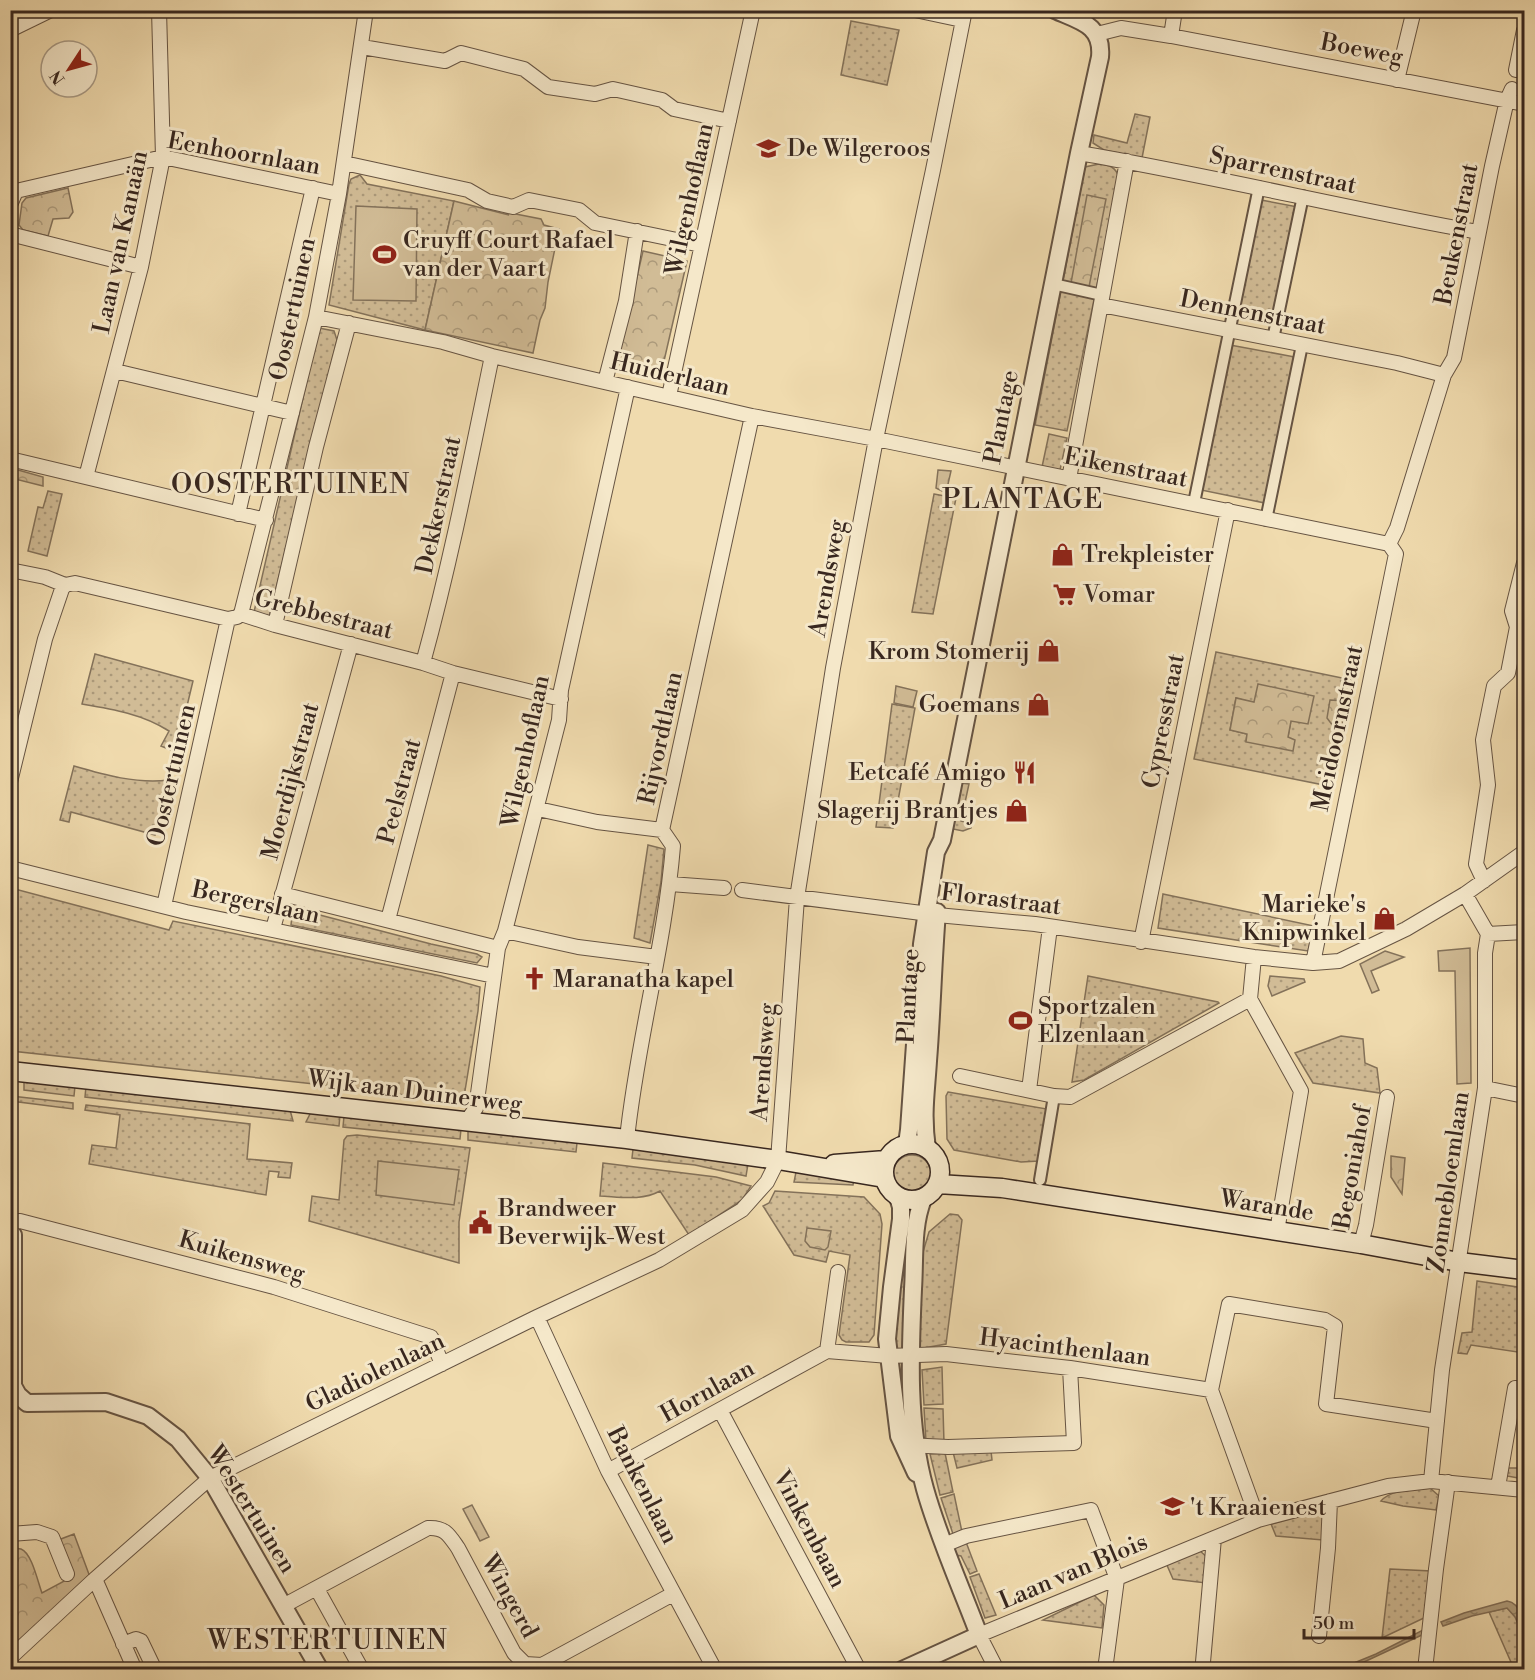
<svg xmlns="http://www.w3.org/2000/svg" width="1535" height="1680" viewBox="0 0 1535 1680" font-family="'Libre Bodoni',serif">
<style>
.grass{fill:url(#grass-dots);stroke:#84725a;stroke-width:1.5;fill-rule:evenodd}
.forest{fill:url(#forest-crowns);stroke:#84725a;stroke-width:1.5}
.garden{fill:#d1bc96;stroke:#84725a;stroke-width:1.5}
.water{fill:url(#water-ripples);stroke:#816e57;stroke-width:1.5}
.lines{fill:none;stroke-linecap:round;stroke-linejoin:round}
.pedestrian-casing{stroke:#665443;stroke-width:14}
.minor-casing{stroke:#665443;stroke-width:16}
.tertiary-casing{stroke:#665443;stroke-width:20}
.secondary-casing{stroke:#38271f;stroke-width:21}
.pedestrian{stroke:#f5e8ca;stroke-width:10}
.minor{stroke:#f5e8ca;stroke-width:14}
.tertiary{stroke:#f5e8ca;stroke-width:16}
.secondary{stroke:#f5e8ca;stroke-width:18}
.labels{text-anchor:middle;stroke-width:6;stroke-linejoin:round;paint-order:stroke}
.street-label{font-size:24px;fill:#38271f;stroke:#f5e8ca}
.poi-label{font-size:24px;fill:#38271f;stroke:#f5e8ca;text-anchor:start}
.quarter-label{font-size:27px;letter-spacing:1.5px;fill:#38271f;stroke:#f5e8ca}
</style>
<defs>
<pattern id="grass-dots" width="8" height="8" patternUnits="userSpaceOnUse" patternTransform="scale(1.5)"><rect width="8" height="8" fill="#d1bc96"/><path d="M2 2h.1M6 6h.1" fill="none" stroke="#ab997a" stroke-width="1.8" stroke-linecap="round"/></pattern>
<pattern id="forest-crowns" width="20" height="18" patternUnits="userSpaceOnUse" patternTransform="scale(1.5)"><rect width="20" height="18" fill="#d1bc96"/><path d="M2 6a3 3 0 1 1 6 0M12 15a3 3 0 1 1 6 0" fill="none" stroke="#ab997a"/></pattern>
<pattern id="water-ripples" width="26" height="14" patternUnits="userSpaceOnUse" patternTransform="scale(1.5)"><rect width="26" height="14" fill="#b19e7d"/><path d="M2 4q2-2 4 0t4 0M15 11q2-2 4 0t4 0" fill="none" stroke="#918166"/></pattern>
</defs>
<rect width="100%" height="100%" fill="#f0dbae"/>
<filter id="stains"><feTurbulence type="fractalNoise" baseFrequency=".00333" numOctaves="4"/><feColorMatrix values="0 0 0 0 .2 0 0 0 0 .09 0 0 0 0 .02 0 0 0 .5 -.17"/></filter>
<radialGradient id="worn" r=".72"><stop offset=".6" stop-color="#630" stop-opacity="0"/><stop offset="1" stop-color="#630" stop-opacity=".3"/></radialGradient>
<path class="grass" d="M851 21 899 30 887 85 841 75Z
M1135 114 1150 117 1142 158 1104 150 1093 143 1094 135 1127 143Z
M1099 164C1110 165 1116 167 1119 178L1067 431 1035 425 1085 167Z
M360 175 367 184 454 201 425 330 329 305 349 184 351 179Z
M1261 200 1298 207 1273 324 1236 316Z
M319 328 334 331 337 340 269 617 254 612Z
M1230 345 1295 357 1265 503 1201 490Z
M1049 434 1067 438 1060 470 1042 467Z
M48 491 62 494 47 556 28 551 38 507 43 508Z
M934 494 956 498 933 614 912 612Z
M1216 652 1352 680 1329 786 1194 759ZM1236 698 1254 703 1291 720 1288 737 1246 741 1247 734 1230 730Z
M95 654 193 681 176 752 161 746 169 731C143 714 112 709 82 704Z
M892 704 915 708 893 828 876 827Z
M74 766C105 775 136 784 169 780L155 835 71 812 69 822 60 820Z
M961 783 969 784 961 821 972 824 971 828 963 831 953 829Z
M648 845 664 849 661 882 650 943 634 938Z
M11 880H13L11 888 169 930 173 921 441 976 480 987 478 1011 463 1103 361 1089 11 1051Z
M1163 894 1314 926 1308 951 1158 928Z
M293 908 431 944 477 954 482 957 477 963 291 925Z
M1088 976 1218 1002 1219 1003 1084 1080 1072 1082Z
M1270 976 1304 979 1305 982 1272 996 1268 986Z
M1341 1036 1363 1039 1365 1063 1377 1068 1380 1093 1313 1083 1295 1053Z
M24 1082 75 1086 74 1096 24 1090Z
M86 1086 290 1110 293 1121 85 1097Z
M948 1092 1047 1109 1039 1161 1021 1162 954 1150 947 1139 946 1096Z
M11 1096 73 1103V1109L11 1101Z
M86 1105 250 1124 247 1159 292 1163 290 1178 278 1177 279 1172 269 1171 266 1195 89 1164 92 1145 116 1148 120 1115 85 1110Z
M311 1112 340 1115 339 1126 306 1122Z
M344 1116 461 1129 460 1139 343 1127Z
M468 1130 577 1143 576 1152 468 1140Z
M357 1135 470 1148 459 1222V1263L309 1221 312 1196 339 1200 344 1140 347 1136Z
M633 1149 748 1164 746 1176 695 1165 632 1158Z
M893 1174a19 19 0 1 1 38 0a19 19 0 1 1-38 0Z
M603 1163 716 1177 751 1186 742 1200 689 1235 660 1191C642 1201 621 1197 600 1196Z
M796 1172 854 1179 853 1185 794 1182Z
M775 1191 864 1197 880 1214 882 1224 874 1335 869 1342H846L842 1340 839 1335 850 1255 829 1251 826 1262 794 1255 763 1206 769 1203Z
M950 1214 958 1215 962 1220 946 1344 918 1349 923 1252 929 1232Z
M905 1233 911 1234 906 1348 901 1351 896 1347 894 1309Z
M1477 1281 1524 1288V1353L1471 1345 1467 1354 1458 1353 1462 1333 1472 1332Z
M942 1367 943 1404 924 1405 922 1370Z
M924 1408 943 1409 944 1443 926 1442Z
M1524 1438V1479L1507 1476 1508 1468H1520Z
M991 1451 992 1460 957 1468 953 1452Z
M945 1453 953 1492 940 1495 930 1454Z
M1430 1488 1439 1496 1436 1510 1403 1506 1381 1501C1391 1489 1415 1490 1430 1488Z
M954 1494 962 1532 953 1534 941 1498Z
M1316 1511 1323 1515V1540L1276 1536 1271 1524Z
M966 1542 977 1571 970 1574 961 1556 956 1555 953 1546Z
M1199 1550 1209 1559 1206 1583 1173 1579 1166 1563Z
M1390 1569 1431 1571 1426 1617 1382 1638Z
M979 1574 996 1615 985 1618 970 1577Z
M1094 1595 1104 1605 1102 1628 1043 1620Z
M1507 1608C1526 1621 1524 1650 1524 1669H1514L1489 1612Z"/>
<path class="forest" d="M68 188 73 212 69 218 53 219 48 236 23 230 19 225 22 203 26 198Z
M1087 195 1106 199 1089 287 1071 283Z
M454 201 509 215 505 212 541 219 544 225 559 229 548 282 545 308 540 320 533 353 425 330Z
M643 251 687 261 661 374 617 364Z
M11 468 43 477V486L11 478Z
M938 470 951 471 946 493 936 488Z
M1258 684 1314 696 1308 724 1291 721 1288 737 1295 740 1293 751 1246 742 1247 734 1230 730 1236 698 1254 702Z
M896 686 917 691 913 707 894 703Z
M1330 700 1345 701 1336 730 1327 718Z
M1391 1156 1405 1158 1402 1194 1391 1177Z
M807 1228 831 1231 828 1247 825 1250 810 1247 805 1241Z
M472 1505 489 1537 480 1541 463 1509Z
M74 1534 90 1577 11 1648V1549C14 1549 17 1548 21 1549 32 1553 38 1583 42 1593L70 1578 53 1542Z"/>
<path class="garden" d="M356 206 417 209 416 301 353 300Z
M1470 948 1471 1083 1457 1084 1455 971H1439L1438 951Z
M1385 951 1404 957 1371 971 1379 990 1372 993 1360 964Z
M378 1161 459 1170 454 1205 376 1195Z"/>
<path class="water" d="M1507 1601C1522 1603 1525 1626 1524 1638L1515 1617 1507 1608 1472 1616 1443 1626 1441 1622 1464 1613Z
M1423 1630 1424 1634 1349 1669 1337 1670 1376 1654Z"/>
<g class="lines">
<defs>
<path id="pedestrian" d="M1053 284 1102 295
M1273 339 1303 196
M1194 503 1259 187
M1266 520 1302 345
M1040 1180 1054 1096"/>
<path id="minor" d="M915 10 962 20
M10 30 51 10
M1097 34 1121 28 1171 36 1524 104
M1171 36 1175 10
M362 47 445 61 461 53 524 69 548 87 595 94 613 89 662 100 674 109 729 121
M1516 70 1524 30
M1397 80 1414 10
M1079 153C1213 176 1345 208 1478 232
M344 163 468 190 487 201 513 207 529 200 579 210 595 223 701 245
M10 205 16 191 163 157 339 194
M10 234 141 267
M1101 305 1397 363 1444 375 1454 358 1492 166 1507 100 1512 89
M316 317 443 342 492 356 752 416 876 439 1389 544
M115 371 292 413
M605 382 626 301 637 231
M669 396 753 10
M10 459 266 520
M86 477 141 267 163 157 159 10
M1069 479 1127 161
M238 514 313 188
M1389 544 1397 528 1444 375
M10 570 45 577 65 585
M241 614 316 317 339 194 366 10
M275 625 316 447 349 323
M423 663C451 561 471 458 492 356
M10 782 45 639 62 589 65 585 75 583 228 619 237 617 241 614 275 625 423 663 453 673 561 699
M538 809 597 822 662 830
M10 868 186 912 494 976
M1484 881 1476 864 1488 785 1483 740 1494 686 1508 673 1517 627 1512 611 1524 563
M670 884 724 888
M742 890 937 915 1035 924 1254 957 1313 963 1339 961 1406 929 1465 894 1524 852
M282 894 498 948
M164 906 228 619
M388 920 453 673
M273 929 351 644
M505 931 578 947 657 957
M1488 934 1524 932
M1141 942 1228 510
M1313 963 1396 554 1389 544
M1250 999 1301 1091 1277 1231
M1250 999 1254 957
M960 1076 1054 1096 1070 1097 1250 999
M1485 1088 1524 1096
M1029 1090 1050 927
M466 1122 476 1108 498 948 505 931 559 720 561 690 628 387
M627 1139C637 1041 665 945 673 846L662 830 752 416
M10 1222 20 1221 274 1287 431 1337 442 1364
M1361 1244 1366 1225 1387 1097
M537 1317 608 1471 715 1670
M827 1351 838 1272
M720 1410 859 1670
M906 1445 948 1447 1074 1443 1070 1368
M608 1471 827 1351 889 1356 946 1354 998 1360 1070 1368 1211 1390
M1431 1481 1442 1370 1485 1088V953L1488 934 1465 894
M1498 1487 1515 1388 1524 1389
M1258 1520 1211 1390 1229 1304 1325 1320 1335 1326 1326 1404 1437 1421
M10 1534 37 1532 52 1537 67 1574
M944 1545 966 1536 1091 1510 1117 1579 1105 1670
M95 1579 135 1670
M317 1589 362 1670
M283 1606 428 1528C445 1527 449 1535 458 1548L514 1653 525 1664 542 1665 673 1594
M1319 1636 1328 1548 1330 1501
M123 1644 136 1639 141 1641 153 1666 152 1670
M10 1658 95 1579 210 1478 537 1317 659 1260 742 1210 767 1182 778 1160 797 898 833 668 876 439 933 170 965 10
M1203 1662 1214 1538
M997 1670 979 1635 1258 1520 1388 1486 1431 1481 1524 1490
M1425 1670 1436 1569 1448 1482"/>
<path id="tertiary" d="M907 1144 909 1130 922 944 936 852 942 840 1079 153 1100 57C1103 25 1080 21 1055 10
M927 1149C922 1114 926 1094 928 1061 932 1011 933 961 937 912
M898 1197 901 1207V1219L892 1287 887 1339 899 1436 916 1473
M10 1231 13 1235V1386L18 1395 27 1403 106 1402 148 1416 178 1439 210 1478 320 1670
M902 1670 979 1635C961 1587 939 1539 925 1489 907 1424 910 1356 913 1289 915 1260 912 1226 923 1199"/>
<path id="secondary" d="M10 1071 627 1139 778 1160 884 1178
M884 1172a28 28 0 1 1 56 0a28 28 0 1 1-56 0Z
M834 1164 886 1160
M938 1184 1002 1188 1361 1244 1459 1262 1524 1270"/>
</defs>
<use href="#pedestrian" class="pedestrian-casing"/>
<use href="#minor" class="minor-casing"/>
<use href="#tertiary" class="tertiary-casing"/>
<use href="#secondary" class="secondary-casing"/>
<use href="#pedestrian" class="pedestrian"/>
<use href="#minor" class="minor"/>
<use href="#tertiary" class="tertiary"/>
<use href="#secondary" class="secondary"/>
</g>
<defs>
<symbol id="school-bare" viewBox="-9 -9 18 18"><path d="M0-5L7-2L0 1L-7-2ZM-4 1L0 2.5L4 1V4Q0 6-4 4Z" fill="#8f2418" stroke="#f5e8ca" stroke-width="2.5" paint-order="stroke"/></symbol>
<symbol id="stadium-bare" viewBox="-9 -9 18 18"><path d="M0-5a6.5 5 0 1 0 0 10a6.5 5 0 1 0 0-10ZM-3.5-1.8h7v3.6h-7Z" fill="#8f2418" stroke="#f5e8ca" stroke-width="2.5" paint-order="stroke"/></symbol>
<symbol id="shop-bare" viewBox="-9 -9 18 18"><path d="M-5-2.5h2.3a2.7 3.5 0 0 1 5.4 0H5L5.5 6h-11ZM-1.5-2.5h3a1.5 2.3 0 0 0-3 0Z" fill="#8f2418" stroke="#f5e8ca" stroke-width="2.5" paint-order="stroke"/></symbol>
<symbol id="supermarket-bare" viewBox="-9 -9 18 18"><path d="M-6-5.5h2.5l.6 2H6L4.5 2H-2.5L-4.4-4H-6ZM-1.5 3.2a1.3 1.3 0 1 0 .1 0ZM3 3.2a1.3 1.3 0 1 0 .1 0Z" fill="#8f2418" stroke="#f5e8ca" stroke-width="2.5" paint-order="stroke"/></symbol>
<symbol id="restaurant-bare" viewBox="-9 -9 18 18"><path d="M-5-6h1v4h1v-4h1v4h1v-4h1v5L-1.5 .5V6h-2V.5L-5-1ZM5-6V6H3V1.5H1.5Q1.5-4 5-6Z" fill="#8f2418" stroke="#f5e8ca" stroke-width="2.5" paint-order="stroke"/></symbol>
<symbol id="church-bare" viewBox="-9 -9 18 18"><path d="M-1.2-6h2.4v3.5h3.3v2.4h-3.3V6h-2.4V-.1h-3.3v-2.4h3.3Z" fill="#8f2418" stroke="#f5e8ca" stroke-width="2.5" paint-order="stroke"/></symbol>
<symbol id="civic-bare" viewBox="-9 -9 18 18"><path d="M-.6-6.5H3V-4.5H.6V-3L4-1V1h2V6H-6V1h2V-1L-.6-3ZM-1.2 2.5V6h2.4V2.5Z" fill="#8f2418" stroke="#f5e8ca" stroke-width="2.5" paint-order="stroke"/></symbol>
</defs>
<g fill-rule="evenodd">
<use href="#school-bare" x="752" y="132" width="33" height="33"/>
<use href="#stadium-bare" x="368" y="238" width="33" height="33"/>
<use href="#shop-bare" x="1046" y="538" width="33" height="33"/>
<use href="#supermarket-bare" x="1048" y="578" width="33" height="33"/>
<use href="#shop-bare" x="1032" y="634" width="33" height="33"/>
<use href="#shop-bare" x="1022" y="688" width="33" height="33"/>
<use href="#restaurant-bare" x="1008" y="756" width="33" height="33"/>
<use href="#shop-bare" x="1000" y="794" width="33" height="33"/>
<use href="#shop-bare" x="1368" y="902" width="33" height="33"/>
<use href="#church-bare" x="518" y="962" width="33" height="33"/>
<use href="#stadium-bare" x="1004" y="1004" width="33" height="33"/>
<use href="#civic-bare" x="464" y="1206" width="33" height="33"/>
<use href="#school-bare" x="1156" y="1490" width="33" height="33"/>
</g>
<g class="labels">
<g class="street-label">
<text transform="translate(1362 49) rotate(11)" y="8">Boeweg</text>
<text transform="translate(244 153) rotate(10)" y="8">Eenhoornlaan</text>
<text transform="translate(1283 170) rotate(12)" y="8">Sparrenstraat</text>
<text transform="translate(689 199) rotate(-78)" y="8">Wilgenhoflaan</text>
<text transform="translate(1456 234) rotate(-79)" y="8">Beukenstraat</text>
<text transform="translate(120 242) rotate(-78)" y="8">Laan van Kanaän</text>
<text transform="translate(292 309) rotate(-78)" y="8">Oostertuinen</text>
<text transform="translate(1253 312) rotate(11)" y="8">Dennenstraat</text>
<text transform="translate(670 374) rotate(13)" y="8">Huiderlaan</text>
<text transform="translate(1001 417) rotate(-79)" y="8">Plantage</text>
<text transform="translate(1126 467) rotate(11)" y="8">Eikenstraat</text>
<text transform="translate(438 505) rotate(-78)" y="8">Dekkerstraat</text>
<text transform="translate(827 578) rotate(-80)" y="8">Arendsweg</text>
<text transform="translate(324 614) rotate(14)" y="8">Grebbestraat</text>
<text transform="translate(1163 721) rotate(-79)" y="8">Cypresstraat</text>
<text transform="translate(1337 728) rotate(-78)" y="8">Meidoornstraat</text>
<text transform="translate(660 738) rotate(-78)" y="8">Rijvordtlaan</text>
<text transform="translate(525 751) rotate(-78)" y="8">Wilgenhoflaan</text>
<text transform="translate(171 775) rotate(-77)" y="8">Oostertuinen</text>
<text transform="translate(290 781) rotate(-75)" y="8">Moerdijkstraat</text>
<text transform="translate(399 791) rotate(-75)" y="8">Peelstraat</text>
<text transform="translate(1001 899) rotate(7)" y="8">Florastraat</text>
<text transform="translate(256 902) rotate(12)" y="8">Bergerslaan</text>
<text transform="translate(908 996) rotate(-87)" y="8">Plantage</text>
<text transform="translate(763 1062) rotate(-86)" y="8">Arendsweg</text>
<text transform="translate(415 1091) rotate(7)" y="8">Wijk aan Duinerweg</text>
<text transform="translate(1352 1167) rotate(-80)" y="8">Begoniahof</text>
<text transform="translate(1448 1182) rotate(-82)" y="8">Zonnebloemlaan</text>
<text transform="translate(1267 1205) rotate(9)" y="8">Warande</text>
<text transform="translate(242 1256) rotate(16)" y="8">Kuikensweg</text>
<text transform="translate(1065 1347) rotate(7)" y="8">Hyacinthenlaan</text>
<text transform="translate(375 1372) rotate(-26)" y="8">Gladiolenlaan</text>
<text transform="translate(707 1391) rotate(-29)" y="8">Hornlaan</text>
<text transform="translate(643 1485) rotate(63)" y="8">Bankenlaan</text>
<text transform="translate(252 1509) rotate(58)" y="8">Westertuinen</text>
<text transform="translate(810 1529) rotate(62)" y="8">Vinkenbaan</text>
<text transform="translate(1073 1571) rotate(-23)" y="8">Laan van Blois</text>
<text transform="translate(510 1596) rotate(61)" y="8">Wingerd</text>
</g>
<g class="poi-label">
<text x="787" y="156">De Wilgeroos</text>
<text x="403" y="248">Cruyff Court Rafael<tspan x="403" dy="28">van der Vaart</tspan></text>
<text x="1081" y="562">Trekpleister</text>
<text x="1083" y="602">Vomar</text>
<text x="1030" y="659" text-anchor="end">Krom Stomerij</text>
<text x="1020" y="712" text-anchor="end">Goemans</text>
<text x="1006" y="780" text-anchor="end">Eetcafé Amigo</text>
<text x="998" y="818" text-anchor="end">Slagerij Brantjes</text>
<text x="1366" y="912" text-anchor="end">Marieke's<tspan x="1366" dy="28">Knipwinkel</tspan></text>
<text x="553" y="987">Maranatha kapel</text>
<text x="1038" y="1014">Sportzalen<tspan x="1038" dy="28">Elzenlaan</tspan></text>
<text x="498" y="1216">Brandweer<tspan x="498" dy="28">Beverwijk-West</tspan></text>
<text x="1190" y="1515">'t Kraaienest</text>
</g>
<g class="quarter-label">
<text x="291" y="493">OOSTERTUINEN</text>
<text x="1023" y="508">PLANTAGE</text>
<text x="328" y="1649">WESTERTUINEN</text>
</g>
</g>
<rect width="1535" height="1680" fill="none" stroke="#f0dbae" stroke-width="36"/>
<rect x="12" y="12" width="1511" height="1656" fill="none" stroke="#38271f" stroke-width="3"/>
<rect x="18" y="18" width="1499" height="1644" fill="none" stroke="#38271f" stroke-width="1.5"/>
<g transform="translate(69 69) rotate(234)"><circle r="28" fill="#f5e8ca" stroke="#a99b86" stroke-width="1.5"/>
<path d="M0-4.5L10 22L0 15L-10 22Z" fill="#8f2418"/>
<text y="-9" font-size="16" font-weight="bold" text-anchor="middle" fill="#38271f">N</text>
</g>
<path d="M1304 1629v9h110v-9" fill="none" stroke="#38271f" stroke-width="3"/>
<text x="1313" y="1629" font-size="18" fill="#38271f" stroke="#f5e8ca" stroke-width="4.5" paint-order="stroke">50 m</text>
<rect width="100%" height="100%" filter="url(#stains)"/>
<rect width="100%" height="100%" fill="url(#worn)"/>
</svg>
